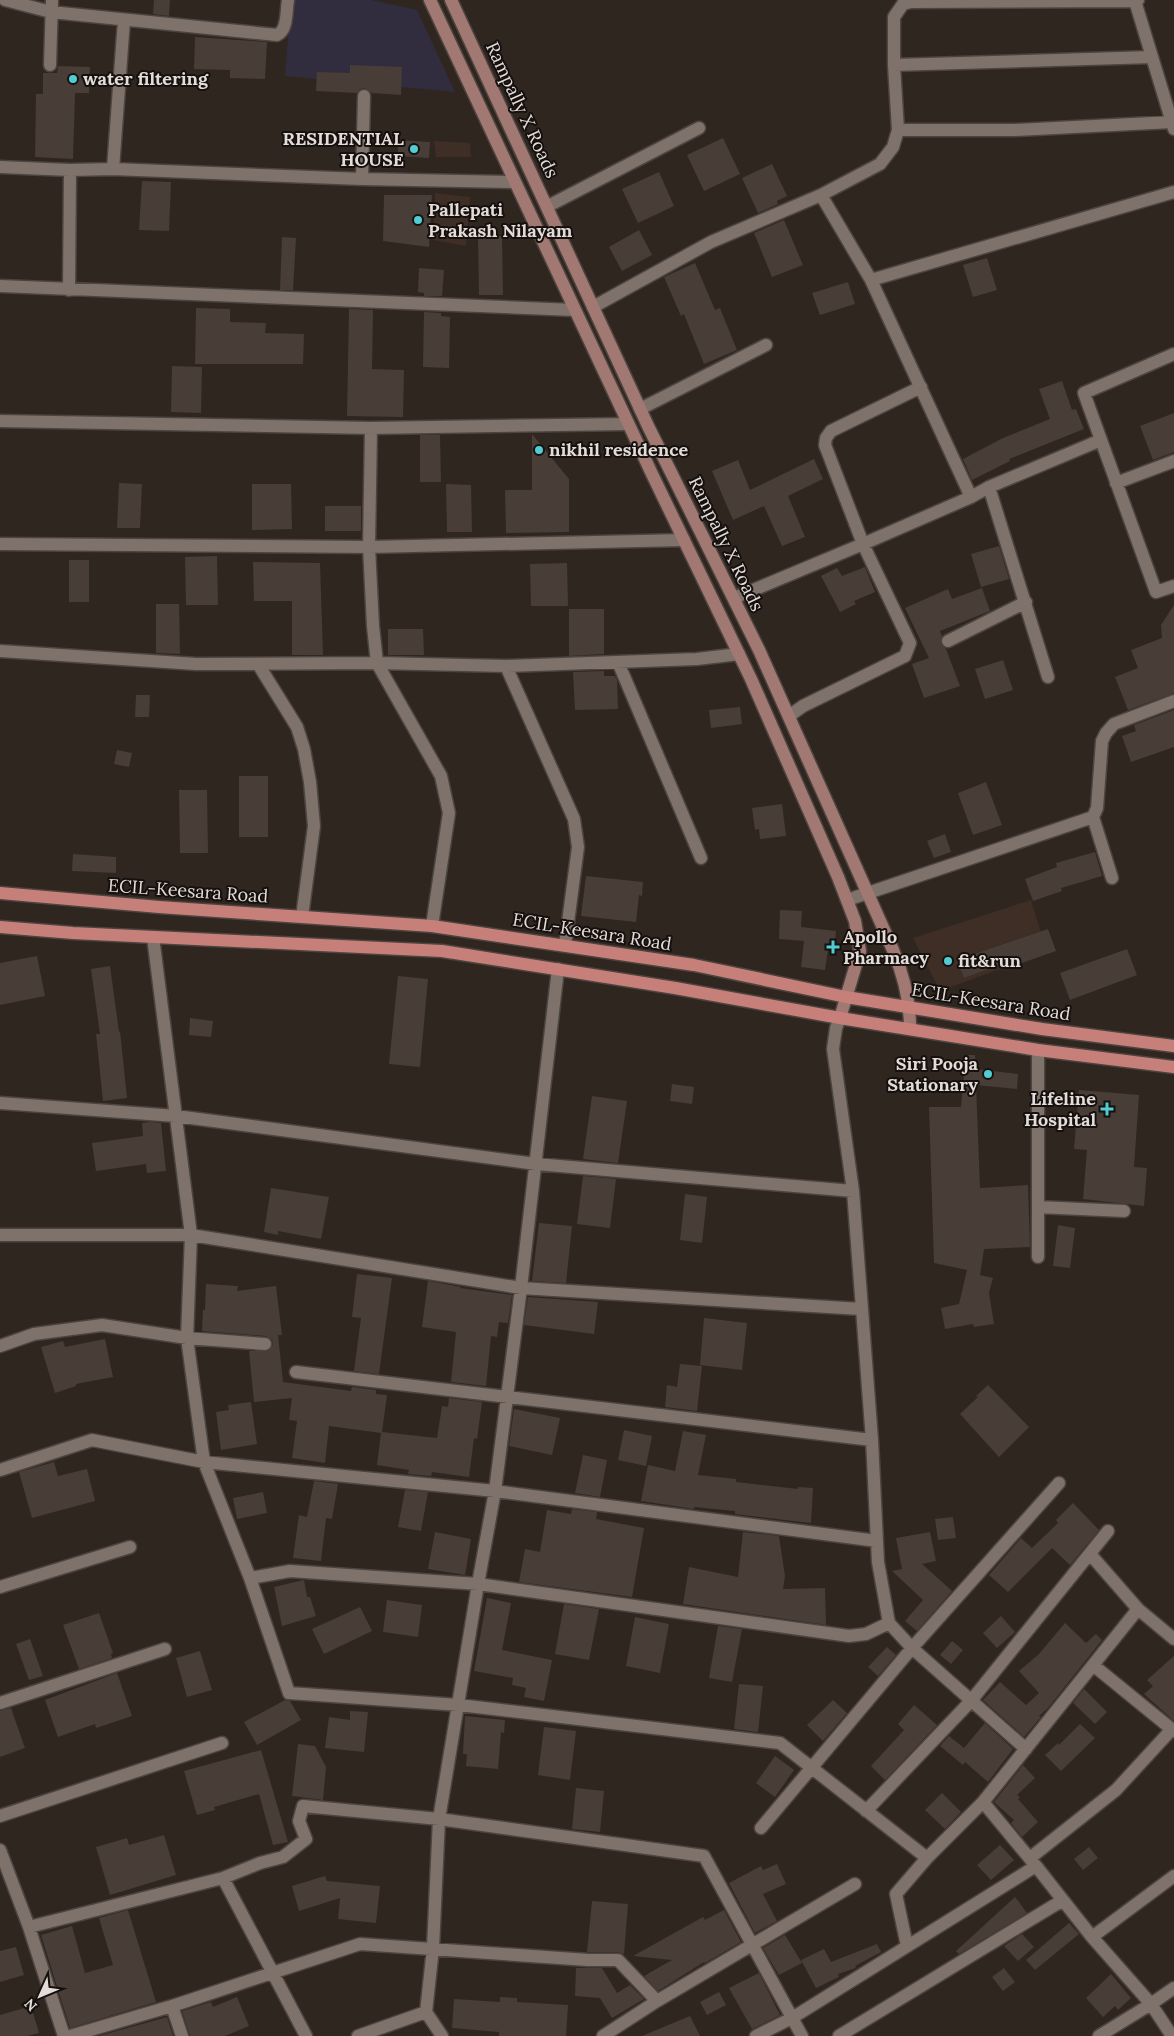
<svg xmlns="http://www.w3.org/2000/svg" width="1174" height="2036" viewBox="0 0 1174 2036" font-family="Lora,serif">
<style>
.built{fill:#3e2e25}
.industrial{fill:#312d3e}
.building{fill:#483d37}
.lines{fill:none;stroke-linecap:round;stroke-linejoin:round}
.minor-casing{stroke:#4d4440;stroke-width:15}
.secondary-casing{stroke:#4d4440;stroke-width:15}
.primary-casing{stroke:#4d4440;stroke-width:15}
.minor{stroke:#7e726b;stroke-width:12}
.secondary{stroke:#a27972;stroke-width:12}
.primary{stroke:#c78079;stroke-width:12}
.poi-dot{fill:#51ccd3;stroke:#15100e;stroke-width:2}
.labels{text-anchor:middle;stroke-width:4;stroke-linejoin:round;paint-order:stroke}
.poi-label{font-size:18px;font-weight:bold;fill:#e3dcd8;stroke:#15100e;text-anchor:start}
.street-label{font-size:18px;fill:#e3dcd8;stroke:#15100e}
</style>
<rect width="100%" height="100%" fill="#302620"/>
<path class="built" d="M434 141 470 143 471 157H436Z
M435 193 470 197 466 246 433 240Z
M1031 900 1047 952 940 991 913 938Z"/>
<path class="industrial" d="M291 0H371L417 10 455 92 285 76Z"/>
<path class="building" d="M154 0H170L169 16 153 14Z
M195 37 267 42 265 79 230 78V70L194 69Z
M350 65 402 67 401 95 372 93 365 88 360 89 357 93 316 91 317 72 350 73Z
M58 66 90 67 89 93H75L73 159 35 157 36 94H43V73H57Z
M723 138 740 174 704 191 687 155Z
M398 140 430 142 429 158 398 156Z
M772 164 787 196 777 201 778 204 758 213 742 178Z
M659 172 674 206 638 223 622 189Z
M142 181 171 182 169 231 139 230Z
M384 195H432L429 247 383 241Z
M784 220 803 265 772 277 754 233Z
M639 230 652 255 622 271 609 247Z
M502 236 503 295H479L478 237Z
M282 237 296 238 293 290H280Z
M987 258 997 290 973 297 963 265Z
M695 263 715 310 720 308 737 350 704 364 684 314 681 316 664 277Z
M419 268 444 270 442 296H424V293L418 292Z
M848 282 855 304 820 315 812 293Z
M196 308 230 309V322L266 323 265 333 304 334 303 364H195Z
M349 309 373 310 372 369 404 370 403 417 347 416Z
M424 312 441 313V316L450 317 449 368 423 367Z
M172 366 202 367 201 413 171 412Z
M1062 381 1072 410 1076 409 1084 429 1009 459 1010 461 972 480 963 459 1003 438 1050 419 1039 389Z
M1174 413V452L1153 460 1140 426Z
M532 434 569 479V532L506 533 505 490H532Z
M420 435H440L441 482H420Z
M814 459 823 479 788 496 805 537 782 546 764 506 733 520 712 471 738 460 750 490Z
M119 483 142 484 140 528H117Z
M252 484H291L292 529 252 530Z
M446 484 471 485 472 532H447Z
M325 506H361V531H325Z
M999 546 1009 579 981 587 971 554Z
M217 556 218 605H186L185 557Z
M69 560H89V602H69Z
M253 562 320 563 323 655H292V601H254Z
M567 563 568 606H531L530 564Z
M865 567 875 592 854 601 856 604 840 612 821 576 837 568 842 576Z
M982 588 990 611 940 631 942 636 941 644 946 649 960 686 924 698 912 664 929 658 905 608 948 589 952 599Z
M156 604H179L180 654 156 653Z
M1174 605V693L1128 710 1115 677 1138 668 1131 650 1162 638 1161 625Z
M569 609H604V654L569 656Z
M388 629H423L424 655H388Z
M1003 660 1013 690 985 699 975 669Z
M604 671V676H615L617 680 618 709 575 710 573 672Z
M136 695H150L149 717H135Z
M740 707 742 724 711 728 709 710Z
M1174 710V747L1131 762 1122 736 1136 731 1134 725Z
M117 750 132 753 129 767 114 764Z
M239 776H268V837H239Z
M986 782 1002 825 973 835 958 793Z
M179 790H207L208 853H180Z
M782 804 786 836 760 839 759 829 755 830 752 808Z
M945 834 951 852 934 858 927 841Z
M1095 852 1102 876 1061 888 1062 891 1033 901 1025 879 1057 867 1056 863Z
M73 854 116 857V873L72 871Z
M586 876 643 882 642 896 639 895 636 922 581 916Z
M780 910 802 911 801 927 836 931 835 942H829L825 970 801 967 804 941 779 939Z
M1048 929 1056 951 1010 967 1008 962 964 978 957 960Z
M1127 949 1137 975 1070 1000 1060 973Z
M37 956 45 996 0 1005V963Z
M110 966 119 1032 120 1031 127 1098 103 1101 96 1034H100L91 969Z
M398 976 428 979 420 1067 389 1064Z
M190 1018 213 1021 211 1037 189 1035Z
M966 1055H975L976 1069 1018 1074 1017 1089 976 1085 980 1188 1028 1185 1030 1247 984 1249 980 1275 993 1278 989 1293 994 1324 974 1327 973 1324 945 1329 941 1308 959 1304 967 1270 934 1263 929 1107H961Z
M672 1084 694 1087 692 1104 670 1101Z
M1079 1090 1139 1095 1134 1167 1147 1168 1144 1206 1083 1199 1087 1150 1074 1149Z
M592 1096 627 1101 618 1163 583 1159Z
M150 1122 161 1123 166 1171 147 1173 146 1164 96 1171 92 1143 143 1136 142 1123Z
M583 1176 616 1179 610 1228 577 1224Z
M271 1188 329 1197 321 1239 278 1231V1235L264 1232Z
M685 1194 707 1197 702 1243 680 1240Z
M539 1223 572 1226 566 1283 532 1281Z
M1058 1225 1075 1228 1070 1268 1053 1266Z
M357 1274 392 1278 379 1374 354 1371 361 1318 352 1317Z
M428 1281 461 1287 460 1288 512 1295 508 1323 499 1322 497 1337 491 1336 486 1386 451 1382 456 1332 422 1327Z
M206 1284 238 1286 237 1291 276 1286 282 1335H278L283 1382 351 1391 352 1387 376 1390V1394L387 1395 382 1432 437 1438 442 1406 448 1407 449 1398 482 1402 477 1439 474 1438 469 1477 432 1472 431 1476 408 1474 409 1470 377 1465 381 1433 329 1426 325 1463 292 1458 297 1421 289 1420 292 1398 254 1402 249 1351H268L273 1345 272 1340 266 1336 202 1331 203 1310H205Z
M528 1297 598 1302 594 1334 524 1325Z
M704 1318 747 1323 742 1370 700 1365Z
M105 1339 113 1377 76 1384V1386L55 1393 41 1347 63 1341 65 1347Z
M680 1364 702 1366 697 1411 665 1407 667 1385 677 1387Z
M988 1385 1029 1427 999 1457 960 1414 978 1397 976 1396Z
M251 1402 257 1444 221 1450 216 1412 229 1410 228 1405Z
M514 1409 560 1418 552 1455 509 1446Z
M624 1430 652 1436 646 1466 618 1460Z
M683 1431 706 1435 698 1475 736 1479V1482L798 1489V1487L813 1488 811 1523 735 1514V1511L694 1507V1509L641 1501 648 1465 675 1471Z
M583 1455 607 1460 600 1497 575 1493Z
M54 1462 58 1476 87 1469 95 1501 32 1518 19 1472Z
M314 1481 338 1484 332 1519 326 1518 321 1561 293 1558 299 1515 307 1517Z
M405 1490 428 1492 421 1531 398 1527Z
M263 1492 267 1513 237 1519 233 1498Z
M1073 1503 1099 1530 1070 1565 1052 1548 1008 1592 989 1575 1021 1538 1032 1548 1058 1523 1056 1520Z
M572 1509 597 1512 596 1519 644 1528 632 1597 519 1582 525 1549 540 1552 547 1510 571 1514Z
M953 1517 956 1538 938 1540 935 1519Z
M435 1532 471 1539 465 1575 428 1569Z
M743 1532 779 1536 785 1576 783 1589 825 1588 826 1625 683 1604 689 1567 738 1577Z
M930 1532 936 1561 922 1564 952 1591 917 1631 905 1621 923 1600 892 1571 902 1569 896 1538Z
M304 1580 307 1597H310L316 1616 282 1626 274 1587Z
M487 1598 511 1603 502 1650 552 1660 544 1701 524 1697 526 1688 512 1685 513 1678 474 1671Z
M387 1600 422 1605 418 1637 383 1632Z
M564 1604 599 1609 589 1660 555 1654Z
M360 1607 372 1631 324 1654 312 1629Z
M99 1613 113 1653 111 1654 112 1658 79 1669 63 1625Z
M1001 1616 1015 1632 997 1648 983 1633Z
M635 1617 669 1624 660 1673 626 1666Z
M1065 1623 1086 1643 1096 1634 1102 1640 1048 1708 1039 1716 1041 1717 1024 1737 983 1700 1000 1682 1026 1705 1039 1693 1019 1671 1039 1654Z
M718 1626 742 1629 732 1682 709 1678Z
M30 1639 43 1676 29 1680 16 1644Z
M952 1641 963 1650 951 1664 940 1655Z
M887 1647 896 1655 878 1676 868 1667Z
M200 1651 212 1690 187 1697 176 1658Z
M1174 1656V1721L1144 1694 1153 1686 1147 1680Z
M117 1673 132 1716 96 1728 95 1724 58 1737 45 1700Z
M739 1684 763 1686 758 1732 734 1729Z
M1084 1689 1107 1712 1095 1724 1073 1703Z
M285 1700 290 1701 301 1720 257 1745 244 1722Z
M833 1700 847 1713 823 1741 807 1725Z
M914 1705 937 1725 885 1780 871 1766 904 1730 898 1724Z
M11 1708 25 1748 0 1757V1711Z
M350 1711 368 1712 364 1752 325 1748 329 1717 350 1720Z
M465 1716 505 1720 504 1733 501 1732 498 1769 466 1766 467 1754H463Z
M985 1723 1013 1749 988 1782 965 1762 963 1765 940 1746 949 1736 964 1748Z
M1080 1724 1095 1738 1061 1771 1045 1755 1058 1743 1059 1745Z
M544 1727 576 1731 570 1780 538 1775Z
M298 1744 315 1746 326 1767 323 1800 292 1796Z
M261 1750 288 1842 273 1845 259 1794 214 1807 215 1810 197 1815 184 1771Z
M775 1756 794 1770 775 1797 756 1783Z
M1023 1765 1035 1778 1017 1795 1020 1797 1018 1799 1038 1822 1022 1837 1011 1823 1014 1820 994 1802Z
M576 1788 604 1791 600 1832 572 1829Z
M942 1793 961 1812 945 1829 925 1810Z
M164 1835 176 1875 110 1895 96 1847 127 1838 129 1845Z
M1000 1845 1014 1860 991 1880 977 1865Z
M1089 1847 1098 1858 1083 1870 1074 1859Z
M777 1864 786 1884 763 1894 777 1921 755 1933 729 1883 761 1866 763 1870Z
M325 1876 327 1881 380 1886 376 1923 338 1919 340 1898 299 1911 292 1886Z
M1015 1897 1027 1913 959 1954 956 1951Z
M592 1901 628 1904 624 1954 618 1952H587Z
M128 1910 156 2002 70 2028 41 1935 72 1926 85 1973 113 1965 99 1918Z
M724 1910 741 1942 705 1963 704 1962 658 1991 644 1976 672 1960 633 1956 703 1917 705 1920Z
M1069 1923 1079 1934 1035 1970 1026 1960Z
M1022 1934 1034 1947 1018 1961 1004 1946Z
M785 1935 802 1963 779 1975 763 1948Z
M877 1944 881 1952 855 1966 856 1968 838 1974 839 1977 816 1988 801 1960 824 1949 831 1962Z
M16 1947 24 1975 0 1982V1951Z
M576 1968H602L617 1993 630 1985 644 1999 612 2018 600 1998 575 1996Z
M1004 1968 1015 1982 1003 1991 992 1977Z
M759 1973 780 2015 752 2029 729 1988Z
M1111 1974 1131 1998 1118 2010 1115 2006 1103 2017 1086 1998Z
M719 1992 726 2005 707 2015 700 2002Z
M237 1997 249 2026 225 2036H190L182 2011 211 2002 213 2007Z
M500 1997 517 1998V2002L568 2005 566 2036H499V2032L452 2028 454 1999 500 2002Z
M31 2006 39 2033 27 2036H0V2015Z
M690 2016 700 2036H642Z
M167 2017 173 2036H99L160 2019Z"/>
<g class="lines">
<defs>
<path id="minor" d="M5 0 51 12 277 35C288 30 286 11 288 0
M1138 0 1135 1 1174 129
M50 65 52 0
M894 65 1152 57
M898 130 894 65V17L903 4 911 2 1135 1
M0 167 70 170 113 169 362 179 514 182
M113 169 124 20
M362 179 364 96
M821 195 871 280 971 497
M548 206 699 128
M871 280 1174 192
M0 286 574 310
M69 290 70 170
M593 307 711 242 821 195 880 164 893 147 898 130H1014L1172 122
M1174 354 1084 393 1156 592 1174 586
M640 409 766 345
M0 421 371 428 628 424
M371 428 369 547 373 626 377 663 441 776 449 813 432 926
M1116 483 1174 461
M989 487 1048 677
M0 544 369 547 684 540
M734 598 863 544 971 497 989 487 1101 440
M948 641 1026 602
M0 651 196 664 377 663 506 666 697 659 739 654
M618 662 701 858
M258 664 297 727 304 749 310 782 314 826 302 917
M506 666 574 819 578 847 565 945
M789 716 803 706 905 656 910 643 863 544 825 445 826 438 831 431 921 387
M1093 817 1112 878
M847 900 1093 817 1097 808 1102 741 1106 733 1114 724 1174 701
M153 937 191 1235 187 1338 204 1462 250 1578 289 1693 459 1705 780 1743 927 1858 983 1802 1138 1609 1174 1639
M840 1018 836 1028 833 1049 853 1191 872 1440 878 1562 889 1623 912 1648 1026 1749
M1038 1050V1257
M0 1103 176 1116 536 1164 853 1191
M1038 1207 1124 1211
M0 1235H191L521 1288 861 1309
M0 1346 34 1334 102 1325 187 1338 265 1344
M296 1372 872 1440
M0 1470 92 1440 204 1462 495 1491 877 1541
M1090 1554 1138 1609
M250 1578 290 1571 478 1584 849 1636 866 1634 889 1623
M0 1587 130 1547
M1093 1665 1174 1731
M0 1703 165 1649
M983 1802 1036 1866 1092 1937 1151 2004 1172 2036
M866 1811 970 1702 1108 1531
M0 1816 222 1743
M761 1828 912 1648 1059 1483
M0 1850 29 1927 64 2036
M1030 1858 1116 1790 1172 1729
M223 1878 306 2036
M29 1927 223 1878 260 1863 283 1857 306 1839 299 1821 303 1806 439 1819 704 1856 802 2036
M1092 1937 1174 1876
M907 1946 896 1894 927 1858
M172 2006 182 2036
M70 2036 172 2006 360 1944 588 1960H618L657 2001
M358 2036 426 2012
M442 2036 426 2012 433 1948 439 1819 478 1584 495 1491 521 1288 558 969
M603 2036 657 2001 855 1884
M756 2036 792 2018 1036 1866
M839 2036 1063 1900
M1099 2036 1151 2004 1174 1988"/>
<path id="secondary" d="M430 0 652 474 751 679 838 877 855 921 860 951 840 1018
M451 0 648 426 759 650 893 950C904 976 910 1000 910 1028"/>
<path id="primary" d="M0 893 159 907 432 926 694 965 846 997 1042 1029 1174 1046
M0 927 73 933 442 951 675 988 840 1018 1038 1050 1174 1067"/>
</defs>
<use href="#minor" class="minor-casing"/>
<use href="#secondary" class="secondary-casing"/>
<use href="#primary" class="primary-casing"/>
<use href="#minor" class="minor"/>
<use href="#secondary" class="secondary"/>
<use href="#primary" class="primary"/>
</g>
<g class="poi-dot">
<circle cx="73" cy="79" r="5"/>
<circle cx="414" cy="149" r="5"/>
<circle cx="418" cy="220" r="5"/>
<circle cx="539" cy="450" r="5"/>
<path d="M830.5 939.5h5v5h5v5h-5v5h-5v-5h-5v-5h5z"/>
<circle cx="948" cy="961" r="5"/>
<circle cx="988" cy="1074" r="5"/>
<path d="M1104.5 1101.5h5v5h5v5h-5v5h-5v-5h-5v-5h5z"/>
</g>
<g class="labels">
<g class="poi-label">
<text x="83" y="85">water filtering</text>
<text x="404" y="145" text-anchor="end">RESIDENTIAL<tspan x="404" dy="21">HOUSE</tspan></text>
<text x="428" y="216">Pallepati<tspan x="428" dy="21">Prakash Nilayam</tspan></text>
<text x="549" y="456">nikhil residence</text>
<text x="843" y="943">Apollo<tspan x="843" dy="21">Pharmacy</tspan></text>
<text x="958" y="967">fit&amp;run</text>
<text x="978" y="1070" text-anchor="end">Siri Pooja<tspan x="978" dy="21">Stationary</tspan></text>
<text x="1096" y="1105" text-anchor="end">Lifeline<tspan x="1096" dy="21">Hospital</tspan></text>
</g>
<g class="street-label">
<text transform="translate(522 110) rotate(65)" y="6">Rampally X Roads</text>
<text transform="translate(726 544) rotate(64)" y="6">Rampally X Roads</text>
<text transform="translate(188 891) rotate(4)" y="6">ECIL-Keesara Road</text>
<text transform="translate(592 932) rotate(9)" y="6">ECIL-Keesara Road</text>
<text transform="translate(991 1002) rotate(9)" y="6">ECIL-Keesara Road</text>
</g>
</g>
<g transform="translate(40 1996) rotate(226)" stroke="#15100e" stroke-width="4" paint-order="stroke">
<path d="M0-4L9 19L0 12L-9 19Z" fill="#e3dcd8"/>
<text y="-8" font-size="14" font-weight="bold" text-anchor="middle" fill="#e3dcd8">N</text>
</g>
</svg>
